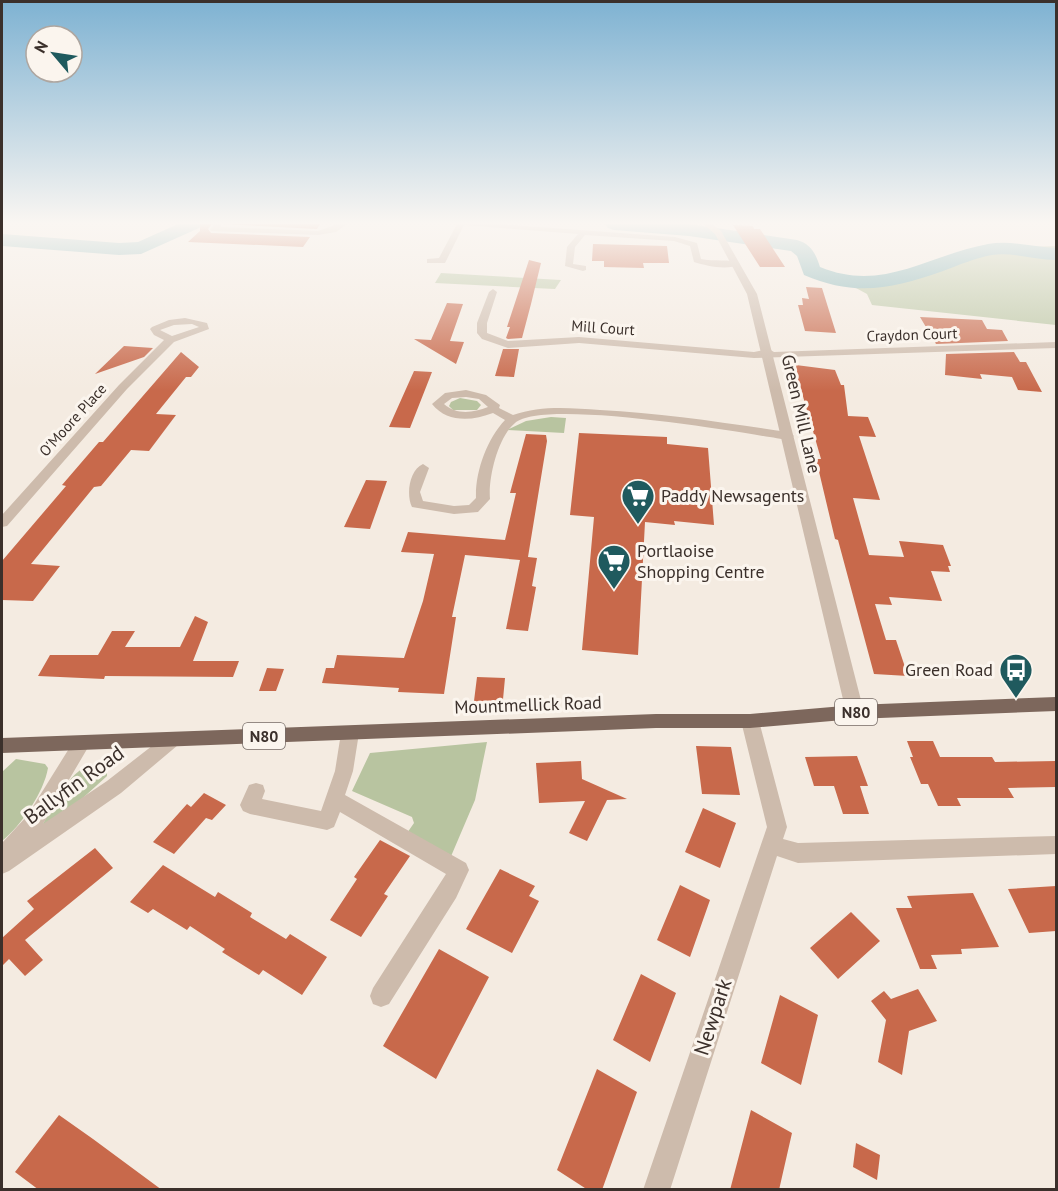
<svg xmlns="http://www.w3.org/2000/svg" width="1058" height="1191" viewBox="0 0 1058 1191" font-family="'PT Sans',sans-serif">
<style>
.green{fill:#b8c4a0}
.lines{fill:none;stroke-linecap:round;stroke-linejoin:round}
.river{fill:#7fb0b2;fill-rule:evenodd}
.building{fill:#c8694b}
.minor{fill:#cdbbac;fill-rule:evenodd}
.tertiary{fill:#cdbbac;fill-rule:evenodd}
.primary{fill:#7d675c;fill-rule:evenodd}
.labels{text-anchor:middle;stroke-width:6;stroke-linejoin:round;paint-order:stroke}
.far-street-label{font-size:15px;fill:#3b302b;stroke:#fbf5ee}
.shield{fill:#fbf5ee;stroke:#756b66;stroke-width:1.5}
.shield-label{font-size:16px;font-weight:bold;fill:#3b302b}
.street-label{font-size:18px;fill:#3b302b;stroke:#fbf5ee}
.poi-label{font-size:18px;fill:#3b302b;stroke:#fbf5ee;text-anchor:start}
.near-street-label{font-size:21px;fill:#3b302b;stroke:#fbf5ee}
</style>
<rect width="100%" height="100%" fill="#f4ebe1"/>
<path class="green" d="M1056 246V325L872 305 867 294 856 288 871 287 971 249Z
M441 273 561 280 555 289 435 283Z
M460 398 477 401 481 405 477 410H453L449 406 451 402Z
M551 417 566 418 564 433 507 430 526 421Z
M487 742 475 800 449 861 405 836 414 823 412 817 352 791 370 753Z
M16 759 45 764 48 768C44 792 21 826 2 841V772Z
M93 764 107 770V776L74 806 38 833C51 811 67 770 93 764Z"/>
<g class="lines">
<path class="river" d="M178 224H202L199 228 141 254 119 255 2 246V234L119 243 138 242Z
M605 224H689L797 240C811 244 816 254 820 267 883 293 928 255 988 244 1010 240 1034 247 1056 248V260C1035 260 1013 252 992 255 975 258 959 265 943 271 892 289 855 297 804 275L797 256 791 251 689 236 614 230 608 228Z"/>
</g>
<path class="building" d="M200 224H212L208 229 211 233 310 237 303 247 188 242 200 231Z
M223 224H320L317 229Z
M733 225 753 226 754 229H760L785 267H760Z
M593 244 667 246 669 263H643L644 268 604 267V261H592Z
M529 260 541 263 531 304 522 338 508 339 506 338 510 327H507Z
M806 287 822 288 836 333 805 331 798 305H803L802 298 809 299Z
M447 303 463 304 450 341 464 342 456 364 414 339 431 340Z
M920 317 982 320 987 329 1002 330 1008 341 936 344Z
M124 346 153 348 144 357 95 374Z
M503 349H519L514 377 495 376Z
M181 352 199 367 191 377H186L156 414 176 415 149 451 131 450 101 486 94 487 31 564 60 566 33 601 2 600V561L66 486 62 485 99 442H103Z
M1014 352 1020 362H1026L1042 392 1018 390 1012 377 980 374 982 379 945 375 946 354Z
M788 364 835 370 841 385H844L848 416 868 417 876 437 859 436 880 500 853 498 869 555 904 557 899 541 943 545 951 566H948L950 572 931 571 942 601 889 597 892 605 875 604 886 640H896L908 676 874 674 838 540 835 539 816 459H821L800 386H794Z
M414 371 432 372 410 428 389 427Z
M579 433 667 437V444L708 448 714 525 674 521 675 525 645 522 638 655 582 650 594 517 570 515Z
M526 434 546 435 547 441 528 557 537 558 532 586 536 587 528 631 506 629 520 560 465 555 452 617H456L444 694 398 692 399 688 322 683 326 668H334L337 655 404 658 423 601 434 554 401 552 408 532 505 540 516 493H510Z
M366 480 387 481 370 529 344 527Z
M195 616 208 622 193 661H239L233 677 105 676 104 679 38 676 50 655H98L112 631H135L125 647H180Z
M267 668 284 669 276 691H259Z
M477 677 505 678 502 710 473 709Z
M907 741H933L940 757H992L995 762 1056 761V787L1008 788 1014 798H957L961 806H938L928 784H921L910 757H913Z
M696 746 731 747 740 795 702 794Z
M857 756 868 786H860L869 814H843L834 786H814L805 757Z
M581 761 582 779 627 799 607 800 587 841 569 833 585 801 539 803 536 763Z
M204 793 226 805 212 820 206 818 174 854 153 842 187 804 191 807Z
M703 808 736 823 720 868 685 852Z
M380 840 410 856 384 894 388 896 361 937 330 920 357 879 354 877Z
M95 848 113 868 25 940 43 960 25 976 9 959 2 966V938L34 909 27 901Z
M163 865 215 897 218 892 252 913 250 917 286 939 290 934 327 957 302 995 263 970 259 975 222 952 225 949 190 926 187 930 153 909 148 913 130 902Z
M500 869 535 886 529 896 539 901 512 953 466 929Z
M680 885 710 900 690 957 657 940Z
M1056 886V931L1029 933 1008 889Z
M973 893 999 947 961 949 962 954 931 955 937 969H920L896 908H912L907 896Z
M851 912 880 941 838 979 810 948Z
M439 949 489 977 436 1079 383 1046Z
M641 974 676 993 650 1062 613 1040Z
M918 989 937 1021 909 1031 902 1075 878 1062 886 1020 871 1001 884 991 891 999Z
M780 995 818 1015 801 1085 761 1063Z
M597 1069 637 1092 602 1190H588L557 1170Z
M751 1110 792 1133 779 1190H730Z
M59 1115 93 1139 162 1190H39L15 1172Z
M856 1143 880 1155 877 1180 853 1167Z"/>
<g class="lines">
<path class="minor" d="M215 224H221V227L318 231 338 224H347L336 232 318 235 211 231 210 229Z
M457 224H498L675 237 697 243 701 259C713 262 730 258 740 264 728 271 707 266 694 262L690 246 674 241 585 235 575 247 573 264 586 266V270L583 271 565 266 567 247 578 234 464 225 445 263H427V259L439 258Z
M493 289 497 292 487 323V333L508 341 579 337 754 352 769 349 774 352 1056 342V348L754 358 579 343 508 348 482 339 477 333V323L489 292Z
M185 318 207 323 209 329 174 342 127 389 7 526 2 527V515L119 385 164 340 154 335 150 329 152 327 169 320ZM192 324 199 327 172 336 160 330 174 325Z
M466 390 486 395 500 405 499 408 513 415C541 405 571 408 600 410 663 413 725 423 788 432L794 436 788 440C743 433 545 398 515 423 498 437 488 478 490 499L478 512 454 514 412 507C406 495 409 470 423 464L429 468 420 492 423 501 454 506 469 505 476 498C475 472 487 439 505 420L493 413C472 421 447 423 432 404L445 393ZM466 397 479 399 488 407C473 413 456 415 444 404L452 398Z
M750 714 756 716 759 721 787 827 783 839 798 843 1056 836V854L798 863 777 856 670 1190H643L767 827 741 721 744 716Z
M350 726 356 728 359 733 353 771 345 795 466 863 469 870 456 898 389 1004 381 1007 373 1004 370 996 373 988 446 874 340 812 334 827 327 830 250 814 243 811 240 805 249 785 256 783 263 785 265 791 262 799 321 811 335 771 341 733 344 728Z"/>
<path class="tertiary" d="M703 224H712L721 231 757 294 864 712 861 717 855 719 849 717 846 712 747 294 715 234Z
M172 732 178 735 181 740 178 745 121 793 9 871 2 874V843L27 816 75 739 81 736 87 739 90 744 43 824 107 781 166 735Z"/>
<path class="primary" d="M1056 697V711L855 719 750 728H656L2 753V738L656 714H750L855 705Z"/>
</g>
<linearGradient id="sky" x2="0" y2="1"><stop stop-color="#7eb2d2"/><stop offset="0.57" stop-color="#faf6f2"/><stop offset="1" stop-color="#faf6f2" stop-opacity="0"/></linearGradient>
<rect width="1058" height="391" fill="url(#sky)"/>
<defs>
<symbol id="supermarket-pin" viewBox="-11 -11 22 30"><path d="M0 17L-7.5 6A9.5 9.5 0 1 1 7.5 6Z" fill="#1f5a5e" stroke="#fbf5ee"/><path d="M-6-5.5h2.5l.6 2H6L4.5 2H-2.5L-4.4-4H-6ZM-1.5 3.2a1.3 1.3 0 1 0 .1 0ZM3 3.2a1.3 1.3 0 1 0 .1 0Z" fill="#fff"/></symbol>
<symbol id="bus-pin" viewBox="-11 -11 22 30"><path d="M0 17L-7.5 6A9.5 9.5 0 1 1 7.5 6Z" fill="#1f5a5e" stroke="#fbf5ee"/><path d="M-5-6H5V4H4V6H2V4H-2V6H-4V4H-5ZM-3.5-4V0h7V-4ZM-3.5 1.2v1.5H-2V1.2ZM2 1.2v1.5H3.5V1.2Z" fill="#fff"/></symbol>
</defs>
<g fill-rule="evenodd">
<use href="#supermarket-pin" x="619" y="477" width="38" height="52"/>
<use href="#supermarket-pin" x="595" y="542" width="38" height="52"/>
<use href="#bus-pin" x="997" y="651" width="38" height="52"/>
</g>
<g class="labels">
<g class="far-street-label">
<text transform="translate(603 328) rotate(4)" y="5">Mill Court</text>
<text transform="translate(912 335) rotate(-2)" y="5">Craydon Court</text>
<text transform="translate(73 420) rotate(-48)" y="5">O'Moore Place</text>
</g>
<g class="shield">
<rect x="835" y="699" width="42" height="26" rx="4.5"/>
<rect x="243" y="723" width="42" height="26" rx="4.5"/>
</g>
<g class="shield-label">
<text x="856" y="718">N80</text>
<text x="264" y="742">N80</text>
</g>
<g class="street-label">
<text transform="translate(801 414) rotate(77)" y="6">Green Mill Lane</text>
<text transform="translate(528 705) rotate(-2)" y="6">Mountmellick Road</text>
</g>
<g class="poi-label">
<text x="661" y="502">Paddy Newsagents</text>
<text x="637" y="557">Portlaoise<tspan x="637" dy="21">Shopping Centre</tspan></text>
<text x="993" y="676" text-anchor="end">Green Road</text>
</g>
<g class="near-street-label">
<text transform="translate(74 785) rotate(-36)" y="7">Ballyfin Road</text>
<text transform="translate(713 1017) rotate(-72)" y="7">Newpark</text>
</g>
</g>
<rect width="1058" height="1191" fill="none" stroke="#3b302b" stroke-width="6"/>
<g transform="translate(54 54) rotate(299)"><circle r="28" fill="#fbf5ee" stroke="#aea6a0" stroke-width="1.5"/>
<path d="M0-4.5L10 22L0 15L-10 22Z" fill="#1f5a5e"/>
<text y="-9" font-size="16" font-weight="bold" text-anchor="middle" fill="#3b302b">N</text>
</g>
</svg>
